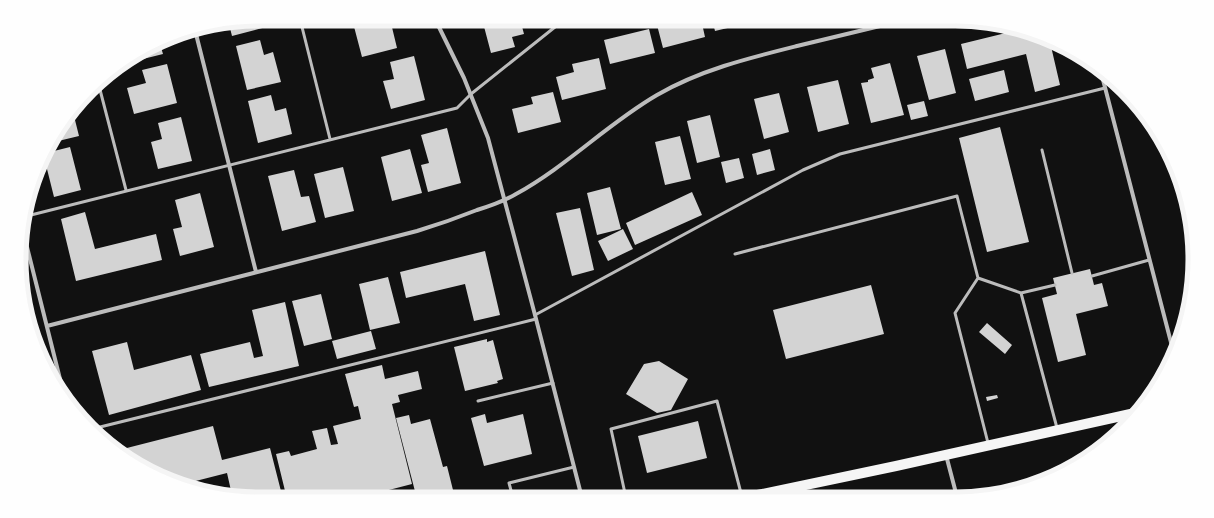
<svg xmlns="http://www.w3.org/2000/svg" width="1214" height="518" viewBox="0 0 1214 518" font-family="Merriweather,serif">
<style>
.building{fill:#d3d3d3}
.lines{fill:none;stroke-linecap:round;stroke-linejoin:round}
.service{stroke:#bcbcbc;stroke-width:3}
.minor{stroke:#bcbcbc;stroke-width:4}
.primary{stroke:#f5f5f5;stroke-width:10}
.rim{fill:none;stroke:#f5f5f5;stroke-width:5}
</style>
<rect width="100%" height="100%" fill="#111"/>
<path class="building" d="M259 19H264L266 27 232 36 229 24Z
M352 19H390L397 48 362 57Z
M482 19H520L524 34 512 37 515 47 491 53Z
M676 19H701L705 37 663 48 657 25Z
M712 19H760L761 20 715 31Z
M649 29 655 53 610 64 604 40Z
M1018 30 1032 32 1050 42 1060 85 1035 92 1026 54 967 69 961 44Z
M260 40 264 55 273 52 281 82 247 90 236 46Z
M160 44 163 54 135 61 134 59Z
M945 49 956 93 929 100 917 56Z
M414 56 425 100 391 109 383 81 394 79 390 62Z
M599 58 606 89 562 100 556 77 574 72 572 64Z
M890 63 904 115 871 123 861 83 868 82V80L874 78 871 68Z
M167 64 177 103 134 114 127 88 146 83 142 70Z
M1004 70 1009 92 975 101 969 79Z
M838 80 849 124 818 132 807 87Z
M553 92 561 122 518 133 512 109 533 104 531 97Z
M779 93 789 132 764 139 754 99Z
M271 95 275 111 286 108 292 134 258 143 248 101Z
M924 101 928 116 911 120 907 105Z
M73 112 79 136 50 143 51 139Z
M710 115 720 157 697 163 687 121Z
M181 117 192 161 158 169 151 142 162 139 158 123Z
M1000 127 1029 242 987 252 959 138Z
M447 128 461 183 428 192 421 165 429 163 421 135Z
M680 136 691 179 665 185 655 142Z
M70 147 81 190 54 197 44 157 46 153Z
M410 149 422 193 392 201 381 157Z
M770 149 775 170 757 175 752 154Z
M739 158 744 178 726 183 721 162Z
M343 167 354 211 325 218 314 174Z
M294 170 301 197 309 196 316 222 282 231 268 176Z
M610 187 621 229 597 235 587 193Z
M692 192 702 215 635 245 626 223Z
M200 193 214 247 180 256 173 229 182 227 175 200Z
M580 208 594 270 572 276 556 213Z
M85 212 95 249 156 234 162 260 76 281 61 219Z
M623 229 633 249 608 261 598 241Z
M485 251 500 315 474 321 465 284 406 298 400 272Z
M1090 269 1094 285 1102 283 1108 306 1076 314 1086 355 1058 362 1042 298 1057 294 1053 278Z
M388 277 400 323 370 330 359 284Z
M871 285 884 334 786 359 773 310Z
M321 294 332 339 304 346 292 301Z
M285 302 299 366 209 387 200 354 250 342 254 358 263 356 252 310Z
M987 323 1012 345 1005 354 979 332Z
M371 331 376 349 337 359 332 341Z
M487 339V342L493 340 503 379 497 381 498 383 465 391 454 347Z
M127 342 134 370 191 355 201 390 109 415 92 351Z
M659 361 688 379 671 410 657 413 626 394 644 364Z
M382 365 385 379 418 371 422 389 398 395 400 402 392 404 412 484 354 499H287L276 454 289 451 291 456 317 449 312 431 327 428 331 445 338 444 333 426 361 419 358 406 354 407 345 374Z
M997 395 998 398 987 401 986 397Z
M485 414 487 423 523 414 532 454 484 466 471 418Z
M409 415 411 424 430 419 443 467 447 466 455 498 417 499 396 418Z
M698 421 707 458 647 473 638 436Z
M213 426 222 460 270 448 283 499H259L232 495 227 473 180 485 119 450Z"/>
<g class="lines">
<path class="service" d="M300 19 330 139
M552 19 555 27
M98 82 126 190
M1042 150 1072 273
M23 217 457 108 471 94 555 27 572 19
M735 254 957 196 978 278 1021 293 1057 428
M1092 276 1149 260
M978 278 955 313 988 443
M1021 293 1055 285
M535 315 803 170 840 154 1105 88
M478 401 553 383
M92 429 536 319
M513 498 509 483 574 467
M626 498 611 429 717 401 742 497"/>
<path class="minor" d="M435 19 464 78 488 138 535 315 582 498
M195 30 256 272
M1101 72 1174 354
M23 231 64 395
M47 326 417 231C437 225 457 218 477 210 490 206 504 201 516 194 567 166 607 124 657 95 700 70 749 58 797 46 834 37 871 28 909 19
M946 455 957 497"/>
<path class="primary" d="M743 498 896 466 1135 413"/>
</g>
<path d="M0 0H1214V518H0ZM259 26H955A233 233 0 0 1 1188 259V259A233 233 0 0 1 955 492H259A233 233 0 0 1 26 259V259A233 233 0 0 1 259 26Z" fill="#fefefe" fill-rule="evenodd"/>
<path class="rim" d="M259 26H955A233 233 0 0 1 1188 259V259A233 233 0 0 1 955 492H259A233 233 0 0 1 26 259V259A233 233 0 0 1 259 26Z"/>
</svg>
